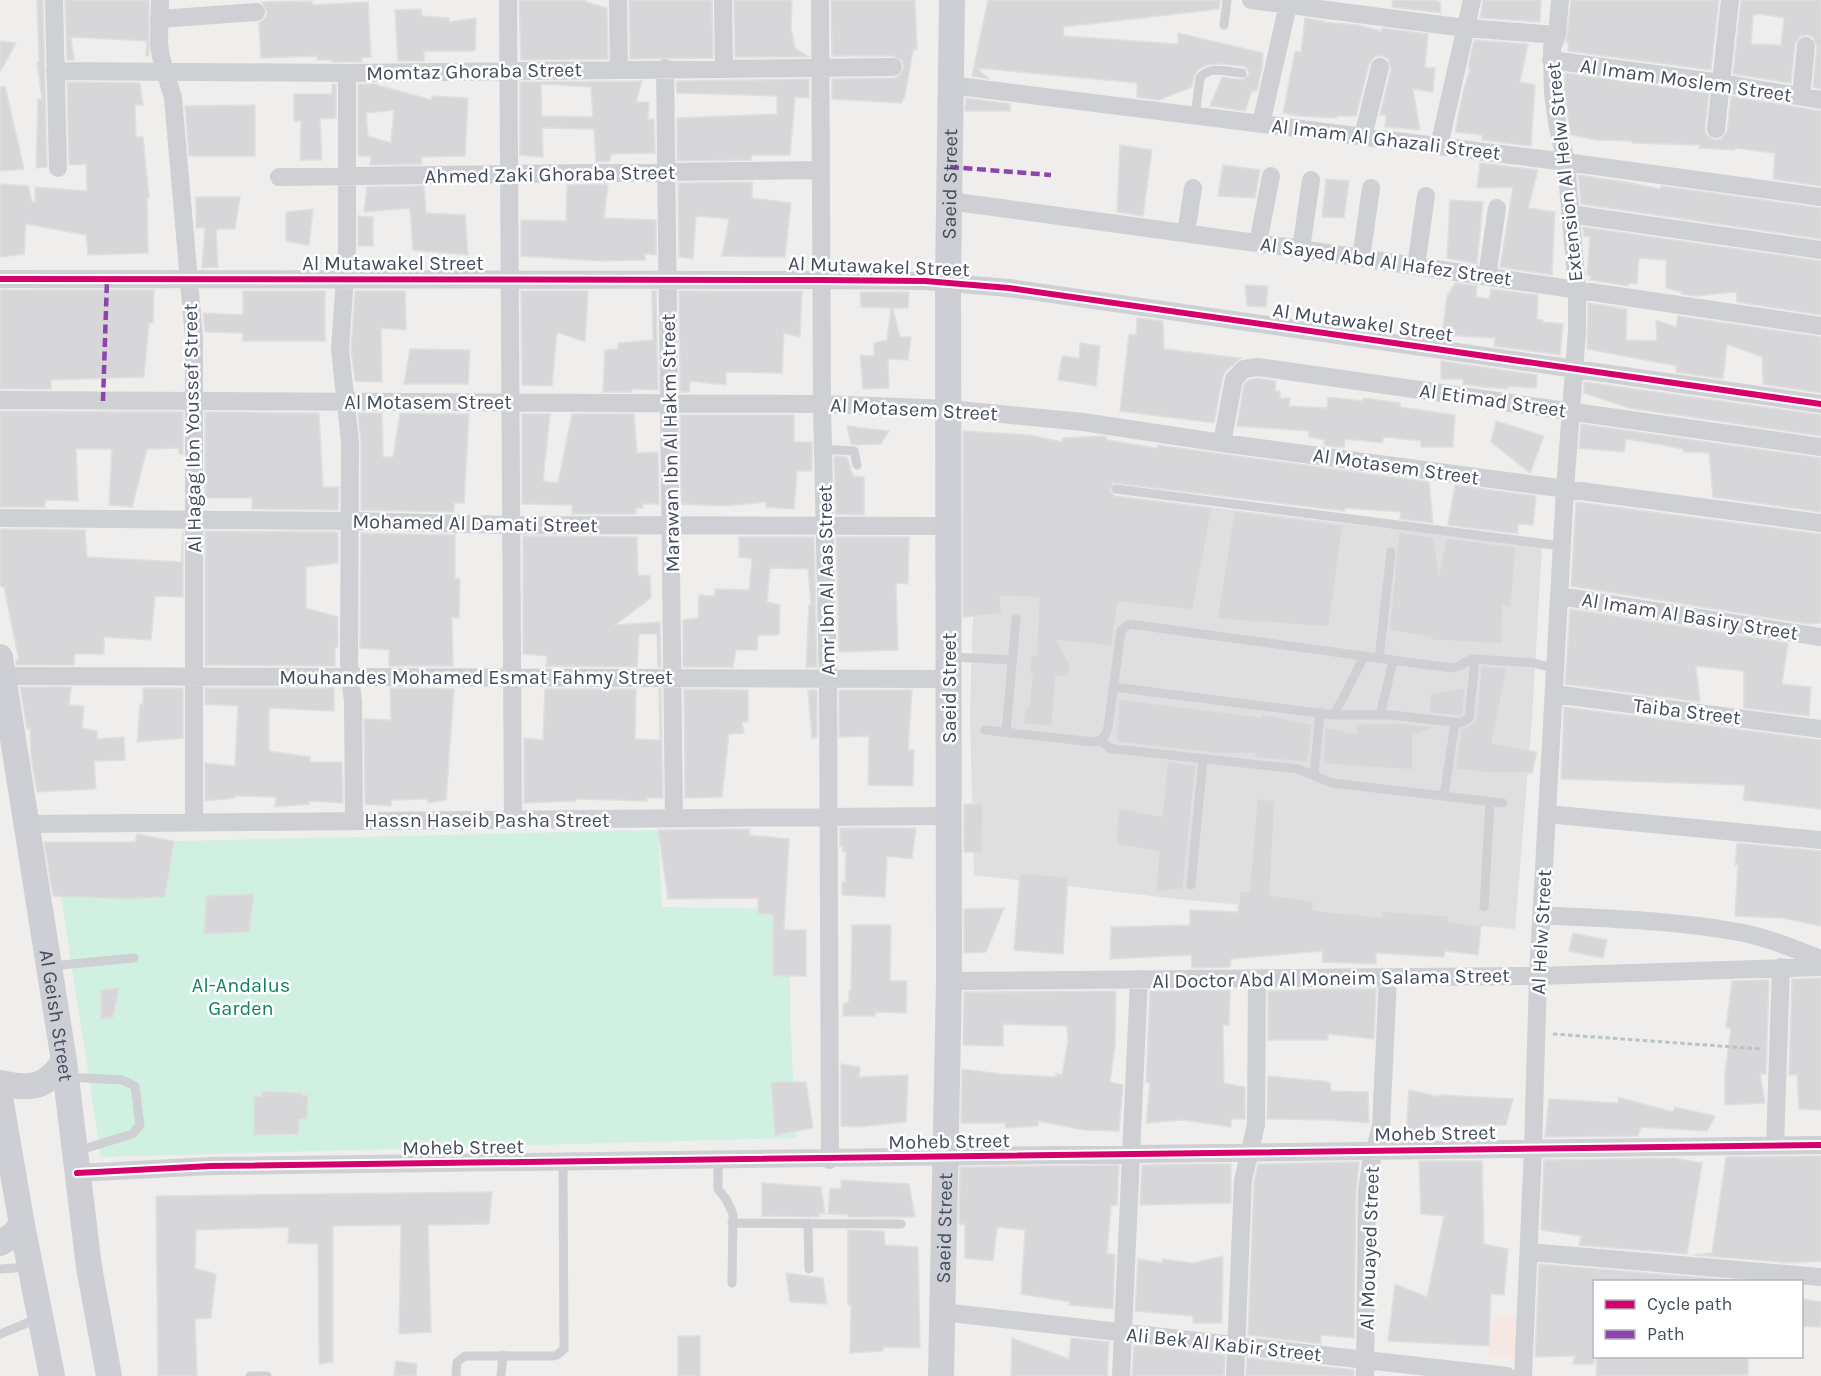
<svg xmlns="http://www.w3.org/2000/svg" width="1821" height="1376" viewBox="0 0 1821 1376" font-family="Karla,sans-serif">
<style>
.education{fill:#e0dfe0}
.medical{fill:#f7e7e2}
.green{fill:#d0f0e1}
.building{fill:#d7d7d9;stroke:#e0dfe0;stroke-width:1.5;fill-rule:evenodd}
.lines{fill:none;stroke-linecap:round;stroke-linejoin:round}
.path{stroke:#b8c5c3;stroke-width:3;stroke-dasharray:4.5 3;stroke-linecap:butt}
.lane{stroke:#ced0d4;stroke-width:9}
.street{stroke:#ced0d4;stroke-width:18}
.secondary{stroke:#cdcfd4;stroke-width:26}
.quiet{stroke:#8e44ad;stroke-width:4.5;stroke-dasharray:9 4.5;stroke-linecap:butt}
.cycleway-casing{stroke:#fff;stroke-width:10}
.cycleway{stroke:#d6006c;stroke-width:6}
.labels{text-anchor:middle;stroke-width:5;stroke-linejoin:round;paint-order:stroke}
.street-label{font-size:20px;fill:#434c5c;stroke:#fff}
.park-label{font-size:20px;fill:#0e835d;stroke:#fff}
</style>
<rect width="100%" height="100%" fill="#efeeed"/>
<path class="education" d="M983 480 1542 547 1532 720 1515 929 1186 900 974 875 970 716 972 637Z"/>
<path class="medical" d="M1496 1314 1519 1316 1517 1358 1488 1357Z"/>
<path class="green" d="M658 830 662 907 773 909 775 928 790 927V1014L796 1138 101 1157 53 844Z"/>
<path class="building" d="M37 0H43L47 167 36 168 38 99 42 100 37 62H39Z
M65 0H149V55L146 56 147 41 71 37 74 60H67Z
M519 0H586V2L607 8 608 59 521 60Z
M629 0H712L713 58 630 59Z
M734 0H792L791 28 795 48 809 57H735Z
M831 0H915L917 50H913L905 96 901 103 832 99V79L894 78 899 76 904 67 902 61 893 56H832Z
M988 0H1220L1219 9 1063 27 1064 36 1178 44V33L1263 53 1262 67 1257 91H1252L1245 111 1210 106 1222 77 1242 80 1249 74 1248 70 1243 66 1220 64 1207 65 1199 69 1194 76 1192 87 1159 100 1137 97V83L977 68 989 79 972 76Z
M1393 0H1433L1440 2 1441 13 1392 7Z
M1483 0H1541L1540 22 1480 18Z
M1571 0H1719L1711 70 1568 51 1569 43H1566Z
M1741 0H1821V89L1813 87 1817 47 1813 37 1808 35 1801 36 1795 44 1791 83 1733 74ZM1759 14 1784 18 1781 45 1751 44 1753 15Z
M312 1V5L368 2 371 57 361 58 362 62H332V60H317V56L261 58 259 23 266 17 267 12 262 2Z
M421 9 422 16 449 18V22L476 18 475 51H424V61H398L395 10Z
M1305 18 1323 21V22L1358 25 1381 31 1382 28 1428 34 1425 67 1435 68 1433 92 1413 89 1420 130 1385 127 1386 115H1380L1391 69 1388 59 1382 56H1376L1369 64 1356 116H1337V118L1298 116 1283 113 1295 51 1301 52Z
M1474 40 1528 44 1520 82 1535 85 1531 146 1482 140V135L1455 132 1463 92 1470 69 1468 68Z
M0 41 16 43 0 72Z
M1565 73 1709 93 1705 128 1706 134 1714 140 1721 139 1727 131 1731 96 1821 111V186L1773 179 1775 153 1735 148V150L1699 148 1700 145 1632 143V141L1596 140 1571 135 1564 93Z
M809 79V98L795 97 790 155H751V160L677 161V118L777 114V96L677 93 676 81Z
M642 81 636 102H649L648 120 654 119 655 153 611 154 610 161 596 162 594 129 542 128 543 157 520 155V82ZM541 84 591 87 593 117 542 116Z
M67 82 140 83 143 105H135L136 137H143L149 198H147L148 253 88 255 86 235 26 224 24 254 0 257V184L28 186 32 202H35V187L87 191 86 164 69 165Z
M332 84H336V118L320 119 322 160H300L301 121H294V94H332Z
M358 84H374L432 100V96L468 98 465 156 421 157 422 164 370 165 371 156H358ZM394 110 391 143 368 136 366 113Z
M5 86 24 169 0 171V87Z
M966 98 1010 104V111H965Z
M255 105V156H189L185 106Z
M1120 145 1152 150 1143 216 1117 212Z
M1480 163 1538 170 1528 208 1555 212 1552 275 1500 267 1513 187 1477 188Z
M1223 165 1260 170 1255 198 1218 196Z
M1578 175 1626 182 1660 189 1661 186 1821 208V239L1581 204Z
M1326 179 1349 181 1344 218 1322 217Z
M752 182V198L791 203 785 257 722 256 729 219 696 216 693 259 679 257 678 183Z
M608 184 604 218 656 220V255L645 254V260L602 261 521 256V220L566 221 567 185Z
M424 186 426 213 465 215 468 255 413 250 410 208 364 212 367 187Z
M196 197H240L235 229H216L218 267 202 268 205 228H196Z
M1450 200 1483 202 1477 264 1447 258Z
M313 209 309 245 286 241V212Z
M358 216 373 217V246H358Z
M1583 227 1821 261V315L1737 302 1736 292 1696 296 1681 294 1682 292 1666 288V260L1639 258 1637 284 1629 283 1628 286 1590 280 1591 276 1587 275 1590 237 1584 236Z
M1455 283 1477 286 1476 297 1489 299 1491 289 1538 295 1537 319 1543 320V322L1563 324 1560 355 1494 346 1495 338 1442 335 1447 296Z
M1245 285 1268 286 1266 307 1247 306Z
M0 290H154L153 323H149L144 377 51 380V389H0Z
M243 291H325V341H243V333L205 332 203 313 243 315Z
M355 291H405L406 330 381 328 382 382 355 381 351 349Z
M521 291H588L585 342 557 332 552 386 522 385Z
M652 291H656L658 390 632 389V392H603L605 350 618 349V343L653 340Z
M679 291H802L800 337 784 333 782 373 726 372V385L690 381 689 392H680Z
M860 292H909L908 308H893L900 337H911L908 360 888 359 889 388 863 389 860 355 874 356V343L887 340 891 308 861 307Z
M1588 303 1627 309 1626 340 1657 341 1656 320 1676 327 1678 316 1821 337V393L1763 384 1762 357 1727 344 1723 379 1676 372 1677 366 1587 349Z
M1137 318 1163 321 1164 349 1241 358 1226 371 1223 376 1214 423 1120 411 1129 334 1136 335Z
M1080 343 1100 346 1096 386 1058 380 1062 356 1079 358Z
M410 349 470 350 468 384H404Z
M1441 361 1537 375 1536 388 1508 386V389L1483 387 1463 384V379H1441Z
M1258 378 1276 381 1275 391H1280V398H1290L1289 406 1327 408 1328 397 1363 401V398L1400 403V407L1455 415 1453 447H1421V441L1384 437 1382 443 1345 439 1344 447H1335L1324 445 1325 440 1309 437V431L1237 426 1244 384 1249 380Z
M1584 382 1821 415V436L1629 408 1584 393Z
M0 411 183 412V454H179V448L147 449 132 507 109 505 112 449H76L78 501 45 500V507H0Z
M205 412 319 413 323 487H339L338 510 252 509V498H205Z
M358 413H382L383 457H393L400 413 469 414 464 503H454V512L361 510V442Z
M522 414H550L543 481 558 483 572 414H634L637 453 658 452 659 504H643V508H636V514H572V505L522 504Z
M680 415H794V442H812V471H797L794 509 766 507V502L724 506 681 504Z
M1496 421 1544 436 1530 473 1491 442Z
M1581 424 1821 458V512L1713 497 1709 453H1704V452H1683V449L1663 445 1626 439 1624 452 1579 448Z
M847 426 889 431 881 444 856 445 851 444Z
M963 431 1030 435 1062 442 1063 438 1103 436 1107 437V440L1157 448V445L1429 482 1433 523 1400 519 1401 512 1345 508 1344 511 1113 483 1110 491 1115 496 1212 508 1193 610 1118 602 1112 646 1057 641 1070 664 1068 677 1056 676 1052 726 1023 724 1025 707H1029L1032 674H1029L1031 654 1036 655 1039 598 1000 596 1002 614 963 617Z
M834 456 847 457 853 476 864 477V515L836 514Z
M1455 485 1536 496 1533 525 1518 524V534L1448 525Z
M1576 502 1821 534V623L1808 624 1571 586Z
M1234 511 1343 525 1329 627 1217 619Z
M0 529 85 530 87 557 181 562 183 531V597L155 596 151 640 104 637V654H75L74 665H16V660H19L4 587H0Z
M205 531 338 532V563L306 567V608L338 617V647H335V666L205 665Z
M1399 532 1434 537 1439 575 1446 538 1516 547 1511 608 1503 606 1502 644 1430 640 1431 638 1389 630Z
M361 533 455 535V578L460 579 459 618 452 617 453 666H389V650L360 648Z
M523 536 637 537 638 575 650 576 651 598 615 625 660 622 661 667H658L657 634H639L637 667 546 666 547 656 523 654Z
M739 537H814L817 667H806L809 605H811L808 569 770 568 767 602 780 605 779 635H758L757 650H736L733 667H683V620L698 618 699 595 715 596V589L749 590 752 559 739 557Z
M836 537H909L908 584 896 583 898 650 839 652Z
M1570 609 1788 643 1782 684 1811 687 1809 716 1744 708V671L1696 666 1700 702 1565 684Z
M1481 666 1507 668 1492 743 1537 752 1532 773H1485L1455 769 1461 730 1473 724 1476 719Z
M20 687H71L69 705 84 706 82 728 97 731V739L124 737 125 760 94 761 96 789 37 792 31 757 30 729H27Z
M143 688H183V738L137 742 140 704H143Z
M205 688H334V711L269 708V751L310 757V762H342L343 803 309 801V804L275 807 276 797 235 796 234 798 205 801V763L235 766 238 706 205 704Z
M390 688 454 689 446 800 428 803V799L391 800V806L365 804 364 719 391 720Z
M1465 688 1463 714 1459 716 1429 713 1430 693Z
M545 689H636L635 739 660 740 659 689H661L663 798H647V801L576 799V801L524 803V738L543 740Z
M684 689 748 690V722H742L744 733 729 734 722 797 685 798Z
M808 690H817V737L812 738Z
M839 690H912L908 750H914L913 786 868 785 869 736 839 737Z
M1119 699 1261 717 1262 714 1312 724 1308 762 1255 758V754L1213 753 1116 742Z
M1564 707 1821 740V809L1743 800 1745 785 1561 779Z
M1402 723 1434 727 1413 736V770L1323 764 1325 727 1356 734V724Z
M1167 762 1196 765 1183 889 1155 892 1159 852 1116 844 1118 808 1162 816Z
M1257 798 1275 801 1270 895 1314 901 1313 910 1381 917V911L1448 916V921L1481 926 1478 955 1445 951 1444 957 1376 953V964L1322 962 1323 951 1231 959 1230 967 1192 968 1191 955 1110 959 1111 927 1190 925V910L1238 912 1240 891 1249 892Z
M964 804H983L982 853 964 852Z
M840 828H916L912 859 887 856 885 897 842 895V882H845L846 852 842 851 843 846H840Z
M750 829V835L789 839 784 930H806V976H773V915L758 913V898L668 899 658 830Z
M137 834 174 841 165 897 127 899 53 896 44 842H135Z
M1737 843 1821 851V926L1782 918 1735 916 1738 865H1735Z
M1020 873 1068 877 1063 954 1014 950Z
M254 894 249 932 204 934 206 896Z
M1004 908 986 952 964 953V909Z
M852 925H891L890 981H907L906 1013 875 1012V1016H843V1005L849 1001V991H851Z
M1573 933 1607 940 1603 958 1569 951Z
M1821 978V1110L1799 1109 1797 1075H1789L1792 979Z
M1769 980 1766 1074 1760 1073 1765 1103 1725 1105V1073L1731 1028H1726L1732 981Z
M119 988 113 1018 101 1019V990Z
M1323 989H1376L1374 1039 1328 1034V1040H1268V991Z
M1230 990 1229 1025H1223L1224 1083 1245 1087V1119H1231V1127L1182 1120 1146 1123 1150 1083 1146 1082 1150 991Z
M1116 991 1115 1046 1110 1082 1123 1085 1119 1131 1084 1130 1038 1121V1126L1005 1128 1006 1123H961L962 1069 1000 1074 1056 1077V1073L1062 1075 1068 1041 1067 1026 1003 1024V1046L963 1045 964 992Z
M841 1064 860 1067 859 1077 908 1075 906 1122 859 1127 841 1126Z
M1268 1076 1330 1082 1331 1091 1368 1092 1369 1123 1331 1120 1267 1119Z
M771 1082H806L813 1128 775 1135Z
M1409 1090 1441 1097 1440 1095 1513 1099 1506 1125 1435 1126 1406 1131Z
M262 1091 301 1093 302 1096 308 1095 307 1119H299L298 1134 254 1135V1097L262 1096Z
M1618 1097 1673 1112 1675 1107 1715 1116 1707 1131 1641 1127 1638 1136 1545 1137 1549 1099 1618 1103Z
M1821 1156V1261L1791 1263 1694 1255 1712 1253 1726 1157Z
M1674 1158 1702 1163 1687 1254 1579 1245 1581 1236 1541 1230 1544 1160Z
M1419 1161H1482L1484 1244 1508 1249 1504 1295 1491 1294 1489 1346 1388 1341 1395 1284 1427 1297 1444 1216 1421 1214Z
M1359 1162 1356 1190 1354 1338 1321 1335V1344L1248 1335 1254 1182 1258 1164Z
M1231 1164V1203L1140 1205 1142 1165Z
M1119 1165 1117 1205 1111 1206 1107 1253 1115 1255 1113 1309 1069 1305 1070 1302 1021 1294 1025 1230 997 1227 993 1261 965 1258V1224H959L960 1167Z
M841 1180 909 1184 915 1217H848V1215L828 1214 830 1188 841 1189Z
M762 1183 821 1187 825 1214 820 1213 819 1217 762 1216Z
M492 1192 489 1224 428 1225 431 1332 399 1334 401 1225 333 1226V1362L319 1364 318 1244 288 1243 289 1227 196 1230 195 1268 216 1274 211 1318 195 1319 197 1376H158L156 1196Z
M848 1230 884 1231 885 1245 918 1247 920 1348 883 1347V1351L850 1353 851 1305H848Z
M1223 1256 1222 1323H1193V1316L1135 1311 1138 1259 1162 1263 1163 1259 1193 1263Z
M1539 1264 1742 1281H1594V1364H1573L1575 1356 1535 1357Z
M786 1273 823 1278 827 1304 790 1302Z
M1802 1299 1821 1302V1327L1802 1326Z
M678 1336H700V1376H678Z
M1012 1338 1069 1359 1071 1338 1109 1342 1107 1376H1011Z
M1134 1345 1225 1355 1224 1376H1132Z
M1597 1356H1748V1375L1596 1376Z
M1247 1358 1354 1370V1376H1246Z
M396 1361 417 1364 416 1376H394Z"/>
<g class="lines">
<path class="path" d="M1553 1034 1762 1049"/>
<path class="lane" d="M1224 25 1227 0
M1195 116 1200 78C1209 65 1228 72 1242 73
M823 449 854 451 857 465
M1116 489 1562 546
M952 657 1012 660
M1379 659 1391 552
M1113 687 1334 715H1392L1461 723 1469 718 1475 659
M1334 715 1364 657
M1380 715 1393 661
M985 730 1094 742C1103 740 1106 736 1108 727L1121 631 1129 624 1451 668C1462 668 1465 659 1475 659L1534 663 1556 669
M1006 732 1016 619
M1101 740 1109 748 1115 749 1298 769 1332 783 1503 803
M1314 775 1320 712
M1444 796 1455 723
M1191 885 1203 759
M1484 907 1490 802
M51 966 134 958
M67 1077 122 1080 135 1086 140 1125 132 1134 77 1151
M718 1161V1189L726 1199 733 1214 732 1283
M732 1223 901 1224
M808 1223 809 1269
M0 1269 28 1267
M0 1334 39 1318
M250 1376H267
M456 1376 457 1362 465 1356H553L557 1355 564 1349 563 1162
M501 1376 503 1355"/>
<path class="street" d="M54 0 58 168
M160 0 159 44 161 57 173 98 194 338V822
M508 0 513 820
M618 0 619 69
M723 0 724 68
M820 0 822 404 828 678 830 1160
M1251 0 1465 28 1557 35
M159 19 256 12
M1551 60 1721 83 1821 100
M665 68 674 818
M55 71 347 73 893 67
M347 73V248L340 349 350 442 349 662 353 703 354 821
M950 85 1566 162 1821 197
M1801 96 1806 46
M1261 124 1289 0
M1716 129 1730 0
M1363 136 1380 67
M1439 146 1472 0
M279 177 821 170
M949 201 1301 249 1821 326
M1570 214 1821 250
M1186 233 1193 188
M1258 243 1271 176
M1301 249 1311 180
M1361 258 1371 188
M1416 266 1426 196
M1487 276 1497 208
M0 279 822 280 925 281 1009 288 1821 404
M0 400 822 404 949 409 1083 422 1222 443 1821 523
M1222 443 1234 379 1244 369 1258 367 1821 447
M0 518 349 521 510 525 949 526
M1559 596 1821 637
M3 676 949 679
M1554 694 1821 729
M1547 814 1821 840
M25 824 949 816
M1542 915C1607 919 1674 920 1738 932 1767 937 1794 949 1821 959
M949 981 1538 976 1821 967
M1775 1146 1781 967
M77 1173 211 1166 1821 1145
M1529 1252 1821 1277
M942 1312 1507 1376
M1121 1376 1139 979
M1235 1376 1243 1180 1256 1125 1257 979
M1365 1376 1367 1190 1371 1163 1381 1126 1388 977
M1523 1376 1533 1149 1538 976 1565 489 1577 331V289L1566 162 1558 128 1553 94 1552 48 1557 35 1560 0"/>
<g class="secondary">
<path id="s1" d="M0 657 64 1061 89 1267 109 1376"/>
<path d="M0 1083C30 1090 47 1088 64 1061"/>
<path d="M0 1098 22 1225 52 1376"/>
<path d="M0 1243 12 1236 22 1225"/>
<path id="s2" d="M941 1376 949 981 948 282 952 0"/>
</g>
<path class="quiet" d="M950 167 1051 175
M103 401 107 279"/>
<defs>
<path id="cycleway" d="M0 279 822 280 925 281 1009 288 1821 404
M77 1173 211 1166 1821 1145"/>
</defs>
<use href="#cycleway" class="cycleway-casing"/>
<use href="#cycleway" class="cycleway"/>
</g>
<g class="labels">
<g class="street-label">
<text transform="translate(474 71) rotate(-1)" y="7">Momtaz Ghoraba Street</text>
<text transform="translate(1686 80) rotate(8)" y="7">Al Imam Moslem Street</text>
<text transform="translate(1386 139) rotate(7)" y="7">Al Imam Al Ghazali Street</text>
<text transform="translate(1564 172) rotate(-96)" y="7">Extension Al Helw Street</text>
<text transform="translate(550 174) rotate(-1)" y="7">Ahmed Zaki Ghoraba Street</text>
<text dy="7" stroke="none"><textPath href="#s2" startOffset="1192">Saeid Street</textPath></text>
<text transform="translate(1386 261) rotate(8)" y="7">Al Sayed Abd Al Hafez Street</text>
<text x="393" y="270">Al Mutawakel Street</text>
<text transform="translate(879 266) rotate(2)" y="7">Al Mutawakel Street</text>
<text transform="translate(1363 322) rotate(8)" y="7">Al Mutawakel Street</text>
<text transform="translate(1493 400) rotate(8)" y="7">Al Etimad Street</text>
<text x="428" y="409">Al Motasem Street</text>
<text transform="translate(914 409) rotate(3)" y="7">Al Motasem Street</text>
<text transform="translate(192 428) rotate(-91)" y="7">Al Hagag Ibn Youssef Street</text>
<text transform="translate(670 443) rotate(-91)" y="7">Marawan Ibn Al Hakm Street</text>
<text transform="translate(1396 466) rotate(8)" y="7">Al Motasem Street</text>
<text transform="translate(475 523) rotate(1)" y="7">Mohamed Al Damati Street</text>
<text transform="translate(826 580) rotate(-91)" y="7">Amr Ibn Al Aas Street</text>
<text transform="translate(1690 616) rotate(9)" y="7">Al Imam Al Basiry Street</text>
<text x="476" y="684">Mouhandes Mohamed Esmat Fahmy Street</text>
<text transform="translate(949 688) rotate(-90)" y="7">Saeid Street</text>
<text transform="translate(1687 711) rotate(7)" y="7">Taiba Street</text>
<text x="487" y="827">Hassn Haseib Pasha Street</text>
<text transform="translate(1541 932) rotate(-87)" y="7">Al Helw Street</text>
<text transform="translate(1331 978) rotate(-1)" y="7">Al Doctor Abd Al Moneim Salama Street</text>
<text dy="7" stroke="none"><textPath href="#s1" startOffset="363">Al Geish Street</textPath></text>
<text transform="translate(1435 1133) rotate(-1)" y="7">Moheb Street</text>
<text transform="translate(949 1141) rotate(-1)" y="7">Moheb Street</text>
<text transform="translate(463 1147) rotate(-1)" y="7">Moheb Street</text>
<text dy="7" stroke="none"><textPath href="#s2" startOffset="148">Saeid Street</textPath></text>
<text transform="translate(1369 1248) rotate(-88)" y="7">Al Mouayed Street</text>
<text transform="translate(1224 1344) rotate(6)" y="7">Ali Bek Al Kabir Street</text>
</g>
<g class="park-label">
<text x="241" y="992">Al-Andalus<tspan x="241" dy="23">Garden</tspan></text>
</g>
</g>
<rect x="1593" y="1280" width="210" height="78" fill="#ffffff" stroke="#b4b7be" stroke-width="1.5"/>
<rect x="1605" y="1300" width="30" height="9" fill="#d6006c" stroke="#b4b7be" stroke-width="1.5"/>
<text x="1647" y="1310" font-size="18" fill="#434c5c">Cycle path</text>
<rect x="1605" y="1330" width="30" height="9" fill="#8e44ad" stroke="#b4b7be" stroke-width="1.5"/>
<text x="1647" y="1340" font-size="18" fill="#434c5c">Path</text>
</svg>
